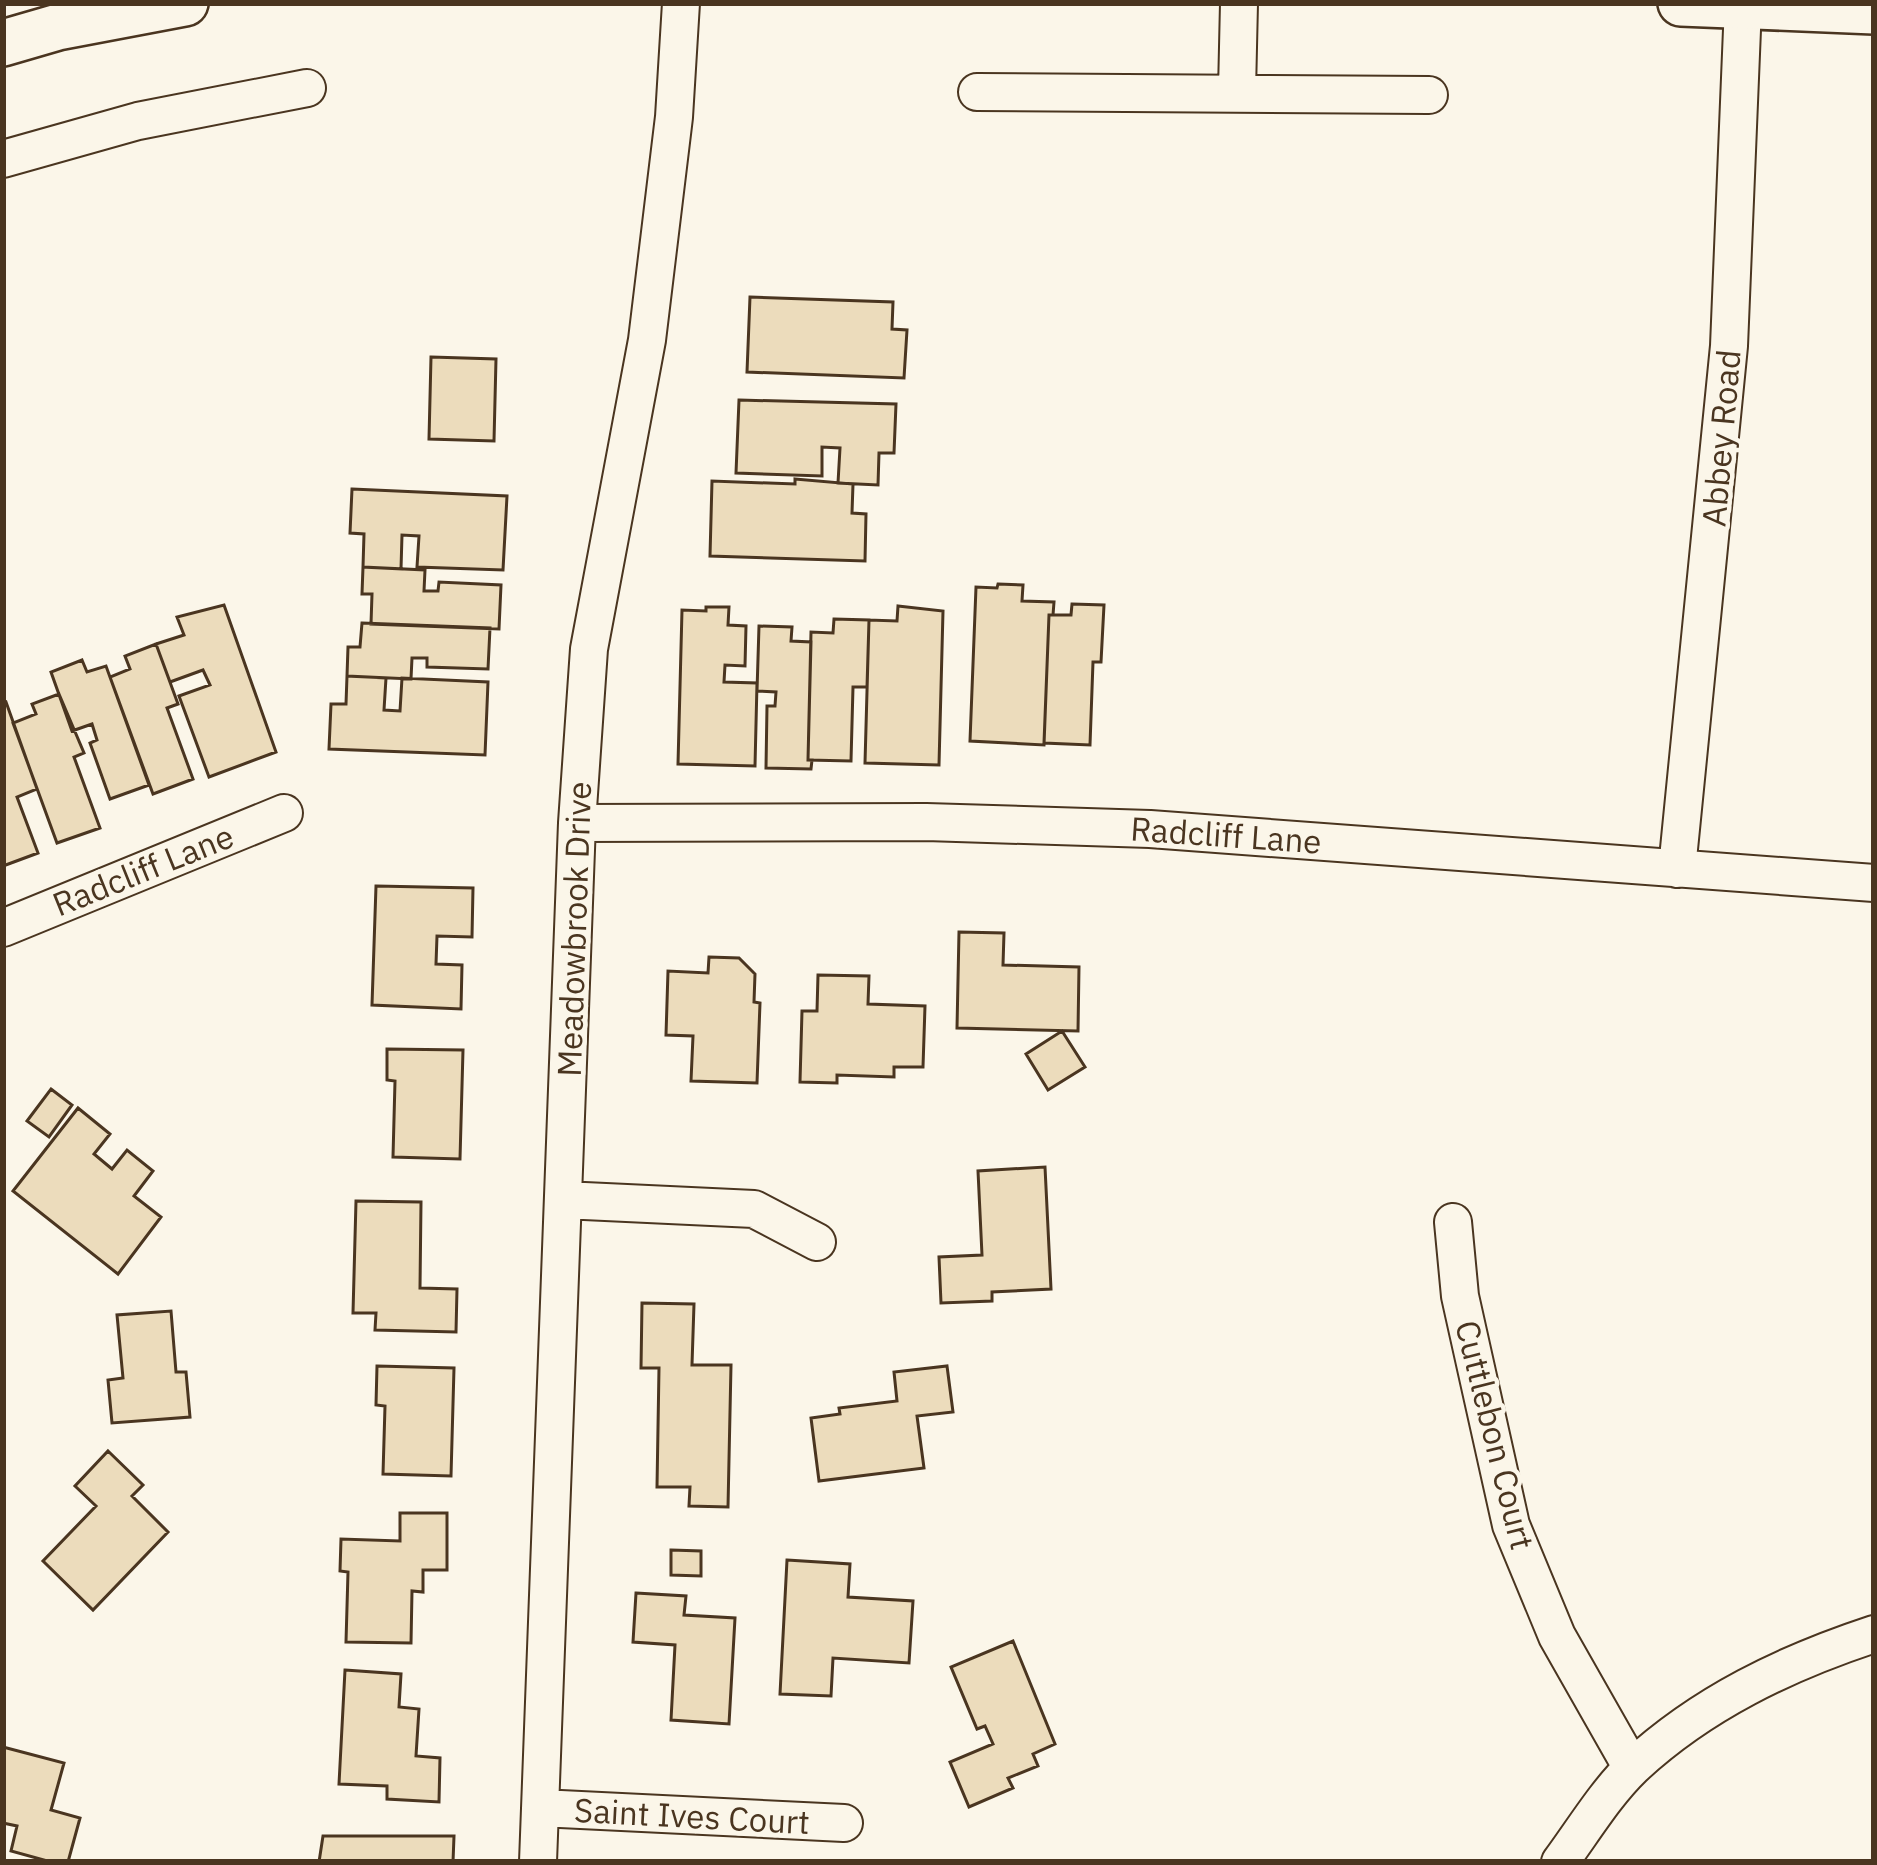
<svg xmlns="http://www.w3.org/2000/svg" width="1877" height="1865" viewBox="0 0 1877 1865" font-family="'IBM Plex Sans',sans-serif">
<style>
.building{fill:#ecdcbc;stroke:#4a3520;stroke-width:3}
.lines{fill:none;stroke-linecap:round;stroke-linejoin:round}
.minor-casing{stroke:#4a3520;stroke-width:40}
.tertiary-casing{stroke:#4a3520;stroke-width:50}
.minor{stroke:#fbf6e9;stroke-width:36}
.tertiary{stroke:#fbf6e9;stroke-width:45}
.labels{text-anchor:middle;stroke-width:9;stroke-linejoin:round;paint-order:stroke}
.street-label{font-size:33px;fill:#4a3520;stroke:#fbf6e9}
</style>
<rect width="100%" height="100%" fill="#fbf6e9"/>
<path class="building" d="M750 297 893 302 892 329 907 330 904 378 747 372Z
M431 357 496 359 494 441 429 439Z
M739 400 896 404 894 453H879L878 485 838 483 840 448 822 447V476L736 473Z
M795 479 853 484 852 513 866 514 865 561 710 556 712 481 795 484Z
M352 489 507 496 503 570 417 567 419 536 402 535 401 569 363 567 364 534 350 533Z
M363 567 425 570 424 591H438L439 582 501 585 499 629 371 624 372 594H362Z
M998 584 1023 585 1022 601 1054 602 1053 615H1049L1044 745 970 741 976 587 997 588Z
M1072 604 1104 605 1101 662H1093L1090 745 1044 743 1049 615H1071Z
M224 605 276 752 209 777 179 696 210 685 203 670 170 682 156 644 184 635 177 617Z
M898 606 943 611 939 765 865 763 869 620 897 621Z
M706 607H729L728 625 746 626 745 666 725 665 724 682 757 683 755 766 678 764 682 610 706 611Z
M834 619 869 620 867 687H853L851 761 808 760 811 632 833 633Z
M362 623 490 628 488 669 427 667V658H412L411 679 347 676 348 647H360Z
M759 626 792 627 791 641 811 642 808 760H812L811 769 766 768 767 706H775L776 692 757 691Z
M156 644 178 704 167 708 193 779 153 794 110 677 130 669 125 656Z
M82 660 87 672 106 666 149 785 110 799 90 743 97 740 92 724 72 731 51 672Z
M347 676 386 678 384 710 400 711 402 678 488 682 485 755 329 749 331 704H346Z
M59 694 84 753 74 757 100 828 57 843 13 723 36 714 32 704Z
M6 702 37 789 17 797 38 853 3 866V703Z
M376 886 473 888 472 937 437 936 436 964 462 965 461 1009 372 1005Z
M959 932 1004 933 1003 965 1079 967 1078 1031 957 1028Z
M709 957 739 958 755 974 754 1002 760 1003 757 1083 691 1081 693 1036 666 1035 668 971 708 973Z
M818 975 869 976 868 1004 925 1006 923 1067H894V1077L837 1075V1083L800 1082 802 1011H817Z
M1062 1031 1085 1067 1048 1090 1026 1054Z
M387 1049 463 1050 460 1159 393 1157 395 1081 387 1080Z
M51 1089 72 1105 49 1137 27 1121Z
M78 1108 110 1134 94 1154 112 1169 127 1150 153 1171 134 1196 161 1217 118 1274 13 1191Z
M1045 1167 1051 1289 992 1292V1301L941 1303 939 1257 982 1255 978 1171Z
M356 1201 421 1202 420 1288 457 1289 456 1332 375 1330 376 1313H353Z
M642 1303 694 1304 692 1365H731L728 1507 689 1506 690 1487H657L659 1368H641Z
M171 1311 176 1372H186L190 1417 112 1423 108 1380 123 1378 117 1315Z
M377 1366 454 1368 451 1476 383 1474 385 1406 376 1405Z
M947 1366 953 1412 917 1416 924 1468 819 1481 811 1418 840 1414 839 1408 897 1401 894 1372Z
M108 1451 143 1485 132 1496 168 1532 93 1610 43 1561 96 1506 75 1486Z
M400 1513H447V1570H423V1592L412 1591 411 1643 346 1642 348 1572 340 1571 341 1539 400 1541Z
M671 1550 701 1551V1576L671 1575Z
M787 1560 850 1564 848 1597 913 1601 909 1663 833 1658 831 1696 780 1694Z
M636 1593 686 1596 684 1615 735 1618 729 1724 671 1720 675 1645 633 1642Z
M1013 1641 1055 1744 1033 1754 1038 1766 1008 1778 1013 1788 969 1807 950 1762 993 1744 985 1726 977 1729 951 1667Z
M345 1670 401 1674 399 1707 419 1709 416 1756 440 1758 439 1802 387 1799V1786L339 1784Z
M3 1747 64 1763 51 1810 80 1818 68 1862H51L11 1851 17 1826 3 1823Z
M323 1836H454L453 1862H319Z"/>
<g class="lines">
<defs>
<path id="minor" d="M1237 91 1239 3
M977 92 1429 95
M3 159 138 121 307 88
M577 823 926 822 1150 829 1874 883
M1677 869 1729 346 1743 5
M3 928 284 813
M563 1200 754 1209 817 1242
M1453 1222 1460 1296 1511 1525 1557 1636 1632 1768
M540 1808 844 1823
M538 1862 577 823 589 649 647 340 674 117 681 3
M1560 1862C1583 1831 1605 1794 1633 1767 1702 1703 1786 1663 1874 1634"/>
<path id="tertiary" d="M1681 3 1874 11
M3 43 58 27 185 3"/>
</defs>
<use href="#minor" class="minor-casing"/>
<use href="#tertiary" class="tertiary-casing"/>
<use href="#minor" class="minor"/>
<use href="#tertiary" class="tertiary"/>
</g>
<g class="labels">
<g class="street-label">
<text transform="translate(1721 438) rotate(-85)" y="12">Abbey Road</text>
<text transform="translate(1226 835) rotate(4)" y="12">Radcliff Lane</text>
<text transform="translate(143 870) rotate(-22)" y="12">Radcliff Lane</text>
<text transform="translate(574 929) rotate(-88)" y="12">Meadowbrook Drive</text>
<text transform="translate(1495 1435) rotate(76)" y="12">Cuttlebon Court</text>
<text transform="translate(692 1816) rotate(3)" y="12">Saint Ives Court</text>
</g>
</g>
<rect width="1877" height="1865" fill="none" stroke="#4a3520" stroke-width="12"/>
</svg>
